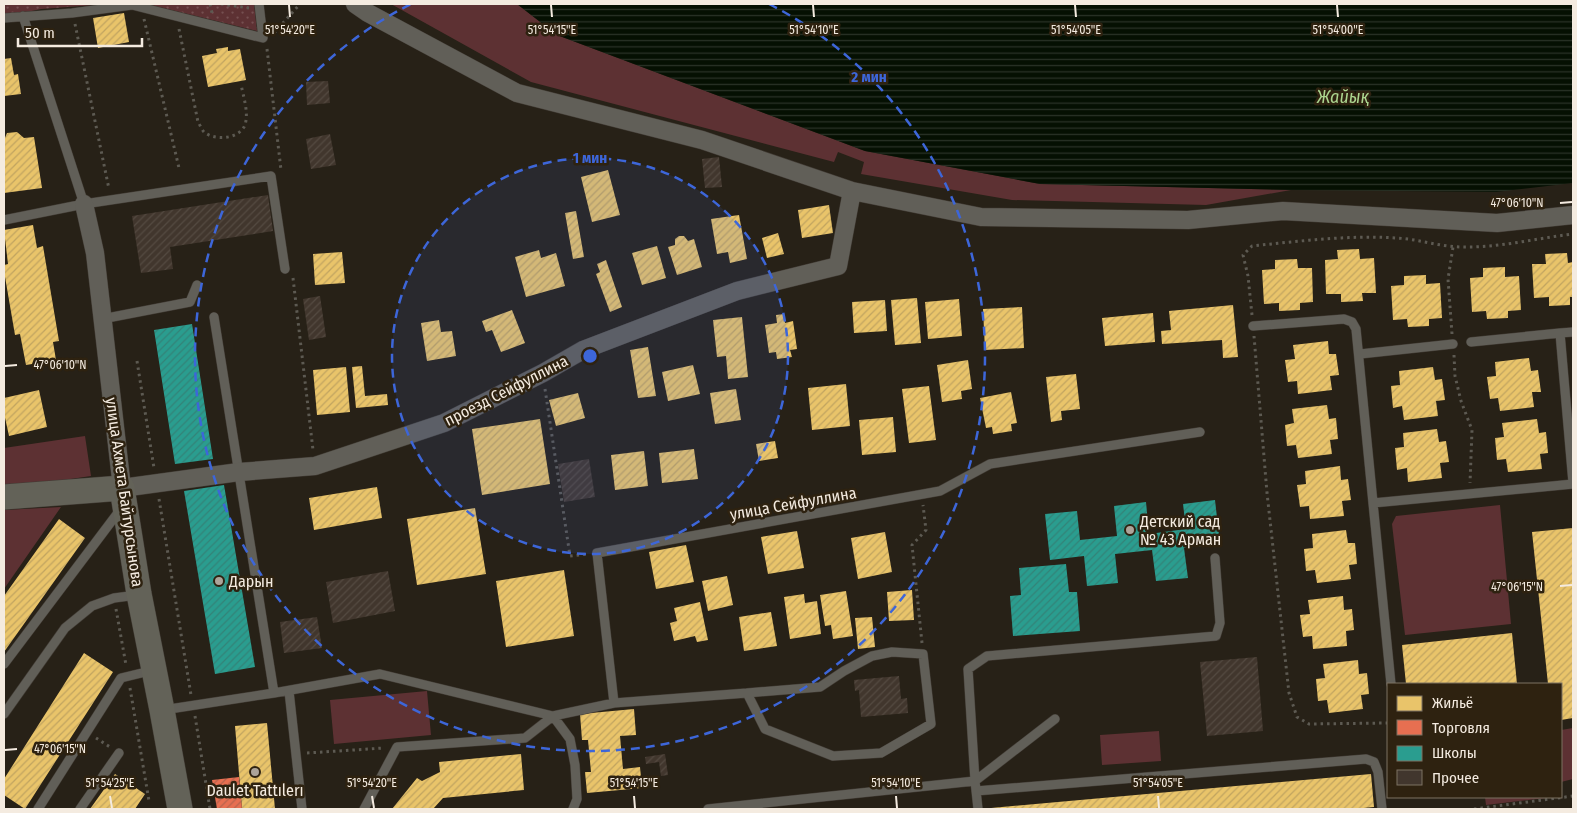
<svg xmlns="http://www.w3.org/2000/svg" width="1577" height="813" viewBox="0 0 1577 813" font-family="'Fira Sans Condensed',sans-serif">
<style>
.green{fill:#5d3133}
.park{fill:url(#park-dots)}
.water{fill:url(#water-rules)}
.homes{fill:url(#homes-hatch)}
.shops{fill:url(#shops-hatch)}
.schools{fill:url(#schools-hatch)}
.building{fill:url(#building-hatch)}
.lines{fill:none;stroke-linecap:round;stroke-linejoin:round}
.lane-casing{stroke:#423c35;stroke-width:10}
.street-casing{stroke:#423c35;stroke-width:19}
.secondary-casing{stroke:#423c35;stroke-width:26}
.path{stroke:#5d5a52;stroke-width:3;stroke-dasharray:2.5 4;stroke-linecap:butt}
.lane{stroke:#615f58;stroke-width:9}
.street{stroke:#615f58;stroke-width:18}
.secondary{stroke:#636258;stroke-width:25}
.ticks{fill:none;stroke:#f4ebe0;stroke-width:2}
.ring{fill:none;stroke:#3d66d9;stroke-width:2.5;stroke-dasharray:9 6}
.poi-dot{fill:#aca49a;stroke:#2e2210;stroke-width:2}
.labels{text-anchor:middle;stroke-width:5;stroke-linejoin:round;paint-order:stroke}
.street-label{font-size:16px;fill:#f4ebe0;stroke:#2e2210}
.poi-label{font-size:16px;fill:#f4ebe0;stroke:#2e2210;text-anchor:start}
.water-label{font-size:18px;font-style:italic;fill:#acd58f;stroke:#2e2210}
.ticks-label{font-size:12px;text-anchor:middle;fill:#f4ebe0;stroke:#2e2210;stroke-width:5;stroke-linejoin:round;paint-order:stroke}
.centre{fill:#3d66d9;stroke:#2e2210;stroke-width:2.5}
.ring-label{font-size:15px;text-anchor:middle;font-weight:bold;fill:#3d66d9;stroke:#2e2210;stroke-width:5;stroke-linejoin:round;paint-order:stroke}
</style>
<defs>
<pattern id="park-dots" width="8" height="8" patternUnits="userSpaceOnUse" patternTransform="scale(1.25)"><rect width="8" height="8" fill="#5d3133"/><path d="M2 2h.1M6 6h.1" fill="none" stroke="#754f50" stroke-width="1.8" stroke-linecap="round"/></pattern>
<pattern id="water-rules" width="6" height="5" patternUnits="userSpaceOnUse" patternTransform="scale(1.25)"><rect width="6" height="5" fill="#051002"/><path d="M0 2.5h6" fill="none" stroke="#2a3327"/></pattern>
<pattern id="homes-hatch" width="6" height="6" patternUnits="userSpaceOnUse" patternTransform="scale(1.25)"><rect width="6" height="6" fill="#e9c46a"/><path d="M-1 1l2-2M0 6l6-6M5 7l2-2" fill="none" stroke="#c1a460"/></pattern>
<pattern id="shops-hatch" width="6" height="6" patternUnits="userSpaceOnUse" patternTransform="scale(1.25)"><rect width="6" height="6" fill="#e76f51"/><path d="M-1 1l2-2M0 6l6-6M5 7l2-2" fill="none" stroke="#b8634d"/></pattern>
<pattern id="schools-hatch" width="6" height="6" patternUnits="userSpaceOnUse" patternTransform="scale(1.25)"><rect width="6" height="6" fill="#2a9d8f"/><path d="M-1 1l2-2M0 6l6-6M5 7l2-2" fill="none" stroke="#338378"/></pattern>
<pattern id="building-hatch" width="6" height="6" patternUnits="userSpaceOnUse" patternTransform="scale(1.25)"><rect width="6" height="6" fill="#41362d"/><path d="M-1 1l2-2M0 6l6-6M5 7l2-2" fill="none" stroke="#544a41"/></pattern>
</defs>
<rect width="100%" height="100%" fill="#272117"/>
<path class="green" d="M391 4H517L557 35 865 151 1040 184 1291 190 1206 205 1012 200 861 174 864 162 838 152 834 162 531 82Z
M85 436 91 476 4 489V448Z
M1500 505 1511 624 1405 635 1392 524 1396 516Z
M61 507 4 589V510Z
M427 691 431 735 334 744 330 700Z
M1573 728V779L1561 782V730Z
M1159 731 1161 761 1102 765 1100 735Z
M1485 797H1555L1486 805Z"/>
<path class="park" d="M4 4H108L41 9 4 17Z
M147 4H254L257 31Z"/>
<path class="water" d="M517 4H1573V183L1496 192 1291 190 1040 184 865 151 557 35Z"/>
<path class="homes" d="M124 13 129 42 98 48 93 18Z
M228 47V51L240 49 246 80 208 87 202 56 217 53 216 49Z
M11 58 14 75 18 74 21 94 4 96V59Z
M17 132 24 138 34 137 42 188 4 193V140L7 133Z
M608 170 620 215 592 222 581 177Z
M829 205 833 233 802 238 798 210Z
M576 211 584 257 573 259 565 213Z
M739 215 747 259 730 263 728 252 717 254 711 219Z
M33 225 37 248 43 246 59 341 53 342 56 360 26 365 20 334 15 335 4 271V265L8 264 4 230Z
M778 233 784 254 767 258 762 238Z
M679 236H684L688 241 694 239 702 267 677 275 668 247 675 245V239Z
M657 246 666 278 642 285 632 253Z
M1359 249 1360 259 1374 258 1376 293H1362L1363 301 1341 302V294H1326L1325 260 1338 259 1337 250Z
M539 250 541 258 556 253 565 286 526 297 515 257Z
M342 252 345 283 315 285 313 254Z
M1567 253 1568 263 1573 262V297H1570V305L1549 306V297L1534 298 1532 264H1546L1545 254Z
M1297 259 1298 268H1312L1313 302 1300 303V310L1279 311V303L1264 304 1262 270 1275 269V260Z
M606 260 622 307 610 312 596 274 600 272 597 264Z
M1505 267V277L1519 276 1521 310 1508 311V318L1487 319 1486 311 1472 312 1470 278 1483 277V268Z
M1426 275V284L1440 283 1442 318 1429 319V326L1408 327 1407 319 1393 320 1391 286 1404 285V276Z
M917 298 921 343 895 345 891 300Z
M959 299 962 336 928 339 925 302Z
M885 300 887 331 854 333 852 302Z
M1233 305 1238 357 1223 358 1222 340 1162 344 1161 331 1171 330 1169 311Z
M1022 307 1024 348 985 350 983 309Z
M512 310 525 343 501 352 492 330 486 332 482 321Z
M1153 313 1155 342 1105 346 1102 318Z
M784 314 785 323 793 321 797 349 790 350 792 357 777 359 776 352 769 353 765 325 777 323 776 315Z
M742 317 748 377 728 379 726 356 717 357 713 320Z
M439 320 441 332 452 331 456 356 427 361 421 323Z
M1328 341 1329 354H1336L1339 375 1330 376 1332 390 1298 394 1297 381 1288 382 1285 360 1295 359 1293 345Z
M648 347 656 396 638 398 630 350Z
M1529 358 1531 371 1538 370 1541 392H1532L1534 407 1500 411 1498 398 1490 399 1487 377 1496 376 1495 362Z
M968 360 972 389 961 391 962 399 942 402 937 365Z
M693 365 700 394 668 401 662 372Z
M362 366 365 396 387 394 388 405 356 408 352 367Z
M346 367 350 412 317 415 313 370Z
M1433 367 1435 380 1442 379 1445 400 1436 401 1438 416 1404 420 1402 406 1393 408 1391 386 1400 385 1399 371Z
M1076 374 1080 409 1061 411 1062 420 1051 422 1046 377Z
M846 384 850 426 812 430 808 388Z
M929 386 936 440 909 443 902 389Z
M736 389 741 420 715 424 710 393Z
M39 390 47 427 9 436 4 413V398Z
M1011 392 1017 423 1011 424 1012 431 993 434 992 427 986 428 980 398Z
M578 393 585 418 556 426 549 400Z
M1327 405 1329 419 1336 418 1338 439 1330 440 1332 454 1298 458 1296 445 1287 446 1285 425 1294 423 1292 409Z
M893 417 896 452 862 455 859 420Z
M540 419 550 484 482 495 472 429Z
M1537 419 1539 433 1546 432 1548 453 1540 454 1542 469 1508 472 1506 459 1497 460 1495 438 1504 437 1502 423Z
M1437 429 1439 442 1446 441 1449 462 1440 463 1442 478 1408 482 1407 468 1397 470 1395 448 1404 447 1403 433Z
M775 441 778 458 759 461 756 444Z
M694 449 698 479 662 483 659 453Z
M644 451 648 486 615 490 611 455Z
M1340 466 1341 480 1348 479 1351 500 1342 501 1344 516 1310 519 1309 506 1300 507 1297 485 1306 484 1305 471Z
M377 487 382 518 314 530 309 498Z
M475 508 486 574 417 585 407 519Z
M59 519 85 538 4 652V596Z
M1573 528V718L1561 720V684H1548L1532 532Z
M1346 530 1348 543H1355L1357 564 1349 565 1351 579 1317 583 1315 570 1306 571 1304 549 1313 548 1312 534Z
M797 531 804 568 768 574 761 537Z
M885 532 892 572 858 579 851 538Z
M686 545 694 582 656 589 649 552Z
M564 570 574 636 506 647 496 581Z
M727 576 733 605 708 611 702 581Z
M912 590 914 620 889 621 887 592Z
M846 591 853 636 833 639 831 625 825 626 820 595Z
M804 594 805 603 817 601 821 634 790 639 784 597Z
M1343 596 1344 610 1352 609 1354 630 1346 631 1347 646 1313 649 1312 636 1303 637 1300 615 1310 614 1308 600Z
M700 602 708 640 697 642 695 636 674 641 670 623 677 621 674 608Z
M771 612 777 646 744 651 739 617Z
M872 617 875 647 858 649 855 618Z
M1512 633 1517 684H1406L1402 645Z
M84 653 113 672 25 809 4 795V779Z
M1358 660 1359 674 1367 673 1369 694 1361 695 1363 709 1329 713 1327 700 1318 701 1316 679 1325 678 1323 664Z
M634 709 636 735 620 736 623 769 640 767 642 788 587 793 585 772H591L588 740H582L580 714Z
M267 723 275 809H242L235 726Z
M521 754 524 790 443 798 433 809H392L417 778 422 781 440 772 439 762Z
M115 774 145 794 135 809H90Z
M1371 774 1374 807 1353 809H991V808Z"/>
<path class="shops" d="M239 777 242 809H217L212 780Z"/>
<path class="schools" d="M192 324 213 459 175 464 154 330Z
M224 485 255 667 215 674 184 491Z
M1215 500 1220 544 1184 548 1188 578 1156 581 1152 550 1115 554 1118 583 1087 586 1084 556 1050 560 1045 514 1077 511 1080 540 1117 536 1114 506 1146 502 1149 534 1186 529 1183 504Z
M1066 564 1069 592H1077L1080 631 1013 636 1010 596 1021 595 1019 568Z"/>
<path class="building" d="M328 81 330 103 307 105 306 82Z
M330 134 336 165 311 169 306 139Z
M719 157 722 187 705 188 702 159Z
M268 195 273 231 170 247 173 269 141 273 132 216Z
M320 296 326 337 309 340 303 299Z
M589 459 595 497 564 502 558 464Z
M388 571 395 611 333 623 326 582Z
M317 617 322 648 284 653 280 622Z
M1257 657 1263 731 1207 736 1200 662Z
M899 676 901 699 907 698 908 713 861 717 859 690 855 691 854 680Z
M665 754 668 775 661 776 659 762 646 764 645 757Z"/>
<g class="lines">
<defs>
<path id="lane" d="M23 16 84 204
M4 18 72 13 132 5 263 38 259 4
M4 220 84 204 271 176 285 269
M214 317 274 693 380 674 553 716 570 739 575 765 577 799 573 809
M102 319 190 302 197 285
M1253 326 1344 319 1352 322 1356 329 1373 503
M1560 333 1573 332
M1471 342 1560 333 1573 483
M1360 354 1453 344
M4 664 120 510
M1391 684 1373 503 1573 484
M289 691 302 809
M614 703 747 693 765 729 833 756 881 753 931 724 923 654 892 652 872 656 844 671 820 687 747 693
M163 710 274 693
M4 714 65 628 92 606 114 598 137 595
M976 791 1366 759 1374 762 1378 772 1382 809
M38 809 121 678 154 670
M80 809 119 753
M364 809 397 747 525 738 553 716 614 703 597 553 940 491 990 464 1200 432
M708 809 975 781 1055 719
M978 809 975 781 968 669 987 656 1216 636 1220 623 1215 558"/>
<path id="street" d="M355 4 368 13 517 93 702 140 852 191 981 217 1188 220 1283 211 1497 223 1573 215
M84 204 95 253 122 488 239 472 315 466 444 423 543 373 583 350 737 291 838 266 852 191"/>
<path id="secondary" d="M4 497 122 488 139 594 162 710 180 809"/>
</defs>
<use href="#lane" class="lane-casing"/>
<use href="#street" class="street-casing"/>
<use href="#secondary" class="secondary-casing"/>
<path class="path" d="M210 4 212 13
M221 4 249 8
M144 19 179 168
M75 24 109 189
M179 29 198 122C200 125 202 130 204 132 215 141 237 139 244 127 250 115 243 96 241 84
M274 33 300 4
M267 49 281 170
M293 278 313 450
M1252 315 1248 276 1243 255 1252 246C1300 241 1348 235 1396 238 1420 239 1442 248 1468 247 1503 247 1538 238 1573 234
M1452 334 1448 279 1453 247
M1254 336 1267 493 1289 693 1297 717 1309 724 1388 723
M1454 355 1455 376 1461 401 1472 430 1470 483
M137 361 154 468
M545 389 570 556 587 554
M159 499 191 695
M116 609 126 665
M922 643 912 545 926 530 923 505
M130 688 149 801
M195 716 210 809
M96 738 110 747
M307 753 384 748
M1474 809 1573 796"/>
<use href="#lane" class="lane"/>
<use href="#street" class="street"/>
<use href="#secondary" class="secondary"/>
</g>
<path class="ticks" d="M289 5 290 17M551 5 552 17M813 5 814 17M1075 5 1076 17M1337 5 1338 17M1560 203 1572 202M5 366 17 365M1560 586 1572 585M5 750 17 749M110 796 112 808M372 796 374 808M634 796 635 808M896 796 897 808M1158 796 1159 808"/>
<circle cx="590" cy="356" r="198" fill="#3d66d9" fill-opacity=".12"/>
<g class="ring">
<circle cx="590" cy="356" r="198"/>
<path d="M769 4A395 395 0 1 1 411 4"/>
</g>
<g class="poi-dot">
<circle cx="1130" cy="530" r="5"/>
<circle cx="219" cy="581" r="5"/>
<circle cx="255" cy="772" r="5"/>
</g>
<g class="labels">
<g class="street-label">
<text transform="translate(506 390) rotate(-27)" y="6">проезд Сейфуллина</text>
<text transform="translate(125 492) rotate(82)" y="6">улица Ахмета Байтурсынова</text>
<text transform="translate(793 503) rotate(-10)" y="6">улица Сейфуллина</text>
</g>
<g class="poi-label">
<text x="1140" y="527">Детский сад<tspan x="1140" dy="18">№ 43 Арман</tspan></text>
<text x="229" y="587">Дарын</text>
<text x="255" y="796" text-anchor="middle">Daulet Tattılerı</text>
</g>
<g class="water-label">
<text x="1343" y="103">Жайық</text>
</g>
</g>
<g class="ticks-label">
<text x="290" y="34">51°54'20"E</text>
<text x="552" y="34">51°54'15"E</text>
<text x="814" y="34">51°54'10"E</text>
<text x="1076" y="34">51°54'05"E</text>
<text x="1338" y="34">51°54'00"E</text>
<text x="1517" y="207">47°06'10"N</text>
<text x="60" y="369">47°06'10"N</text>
<text x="1517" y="591">47°06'15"N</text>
<text x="60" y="753">47°06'15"N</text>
<text x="110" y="787">51°54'25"E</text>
<text x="372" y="787">51°54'20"E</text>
<text x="634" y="787">51°54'15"E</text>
<text x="896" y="787">51°54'10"E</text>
<text x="1158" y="787">51°54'05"E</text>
</g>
<circle cx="590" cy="356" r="8" class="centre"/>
<g class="ring-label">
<text x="869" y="82">2 мин</text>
<text x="590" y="163">1 мин</text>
</g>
<rect width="1577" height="813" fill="none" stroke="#f4ebe0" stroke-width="10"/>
<rect x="1387" y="683" width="175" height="115" fill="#2e2210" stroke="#7d7263"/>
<rect x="1397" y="696" width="25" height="15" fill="#e9c46a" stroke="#7d7263"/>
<text x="1432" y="708" font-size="15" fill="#f4ebe0">Жильё</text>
<rect x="1397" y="720" width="25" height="15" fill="#e76f51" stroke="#7d7263"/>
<text x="1432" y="733" font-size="15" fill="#f4ebe0">Торговля</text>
<rect x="1397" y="746" width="25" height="15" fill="#2a9d8f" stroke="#7d7263"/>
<text x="1432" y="758" font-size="15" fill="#f4ebe0">Школы</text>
<rect x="1397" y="770" width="25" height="15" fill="#41362d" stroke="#7d7263"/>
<text x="1432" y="783" font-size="15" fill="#f4ebe0">Прочее</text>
<path d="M18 38v8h124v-8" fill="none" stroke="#f4ebe0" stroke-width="2.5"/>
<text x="25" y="38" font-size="15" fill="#f4ebe0" stroke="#2e2210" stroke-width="4" paint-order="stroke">50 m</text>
</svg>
